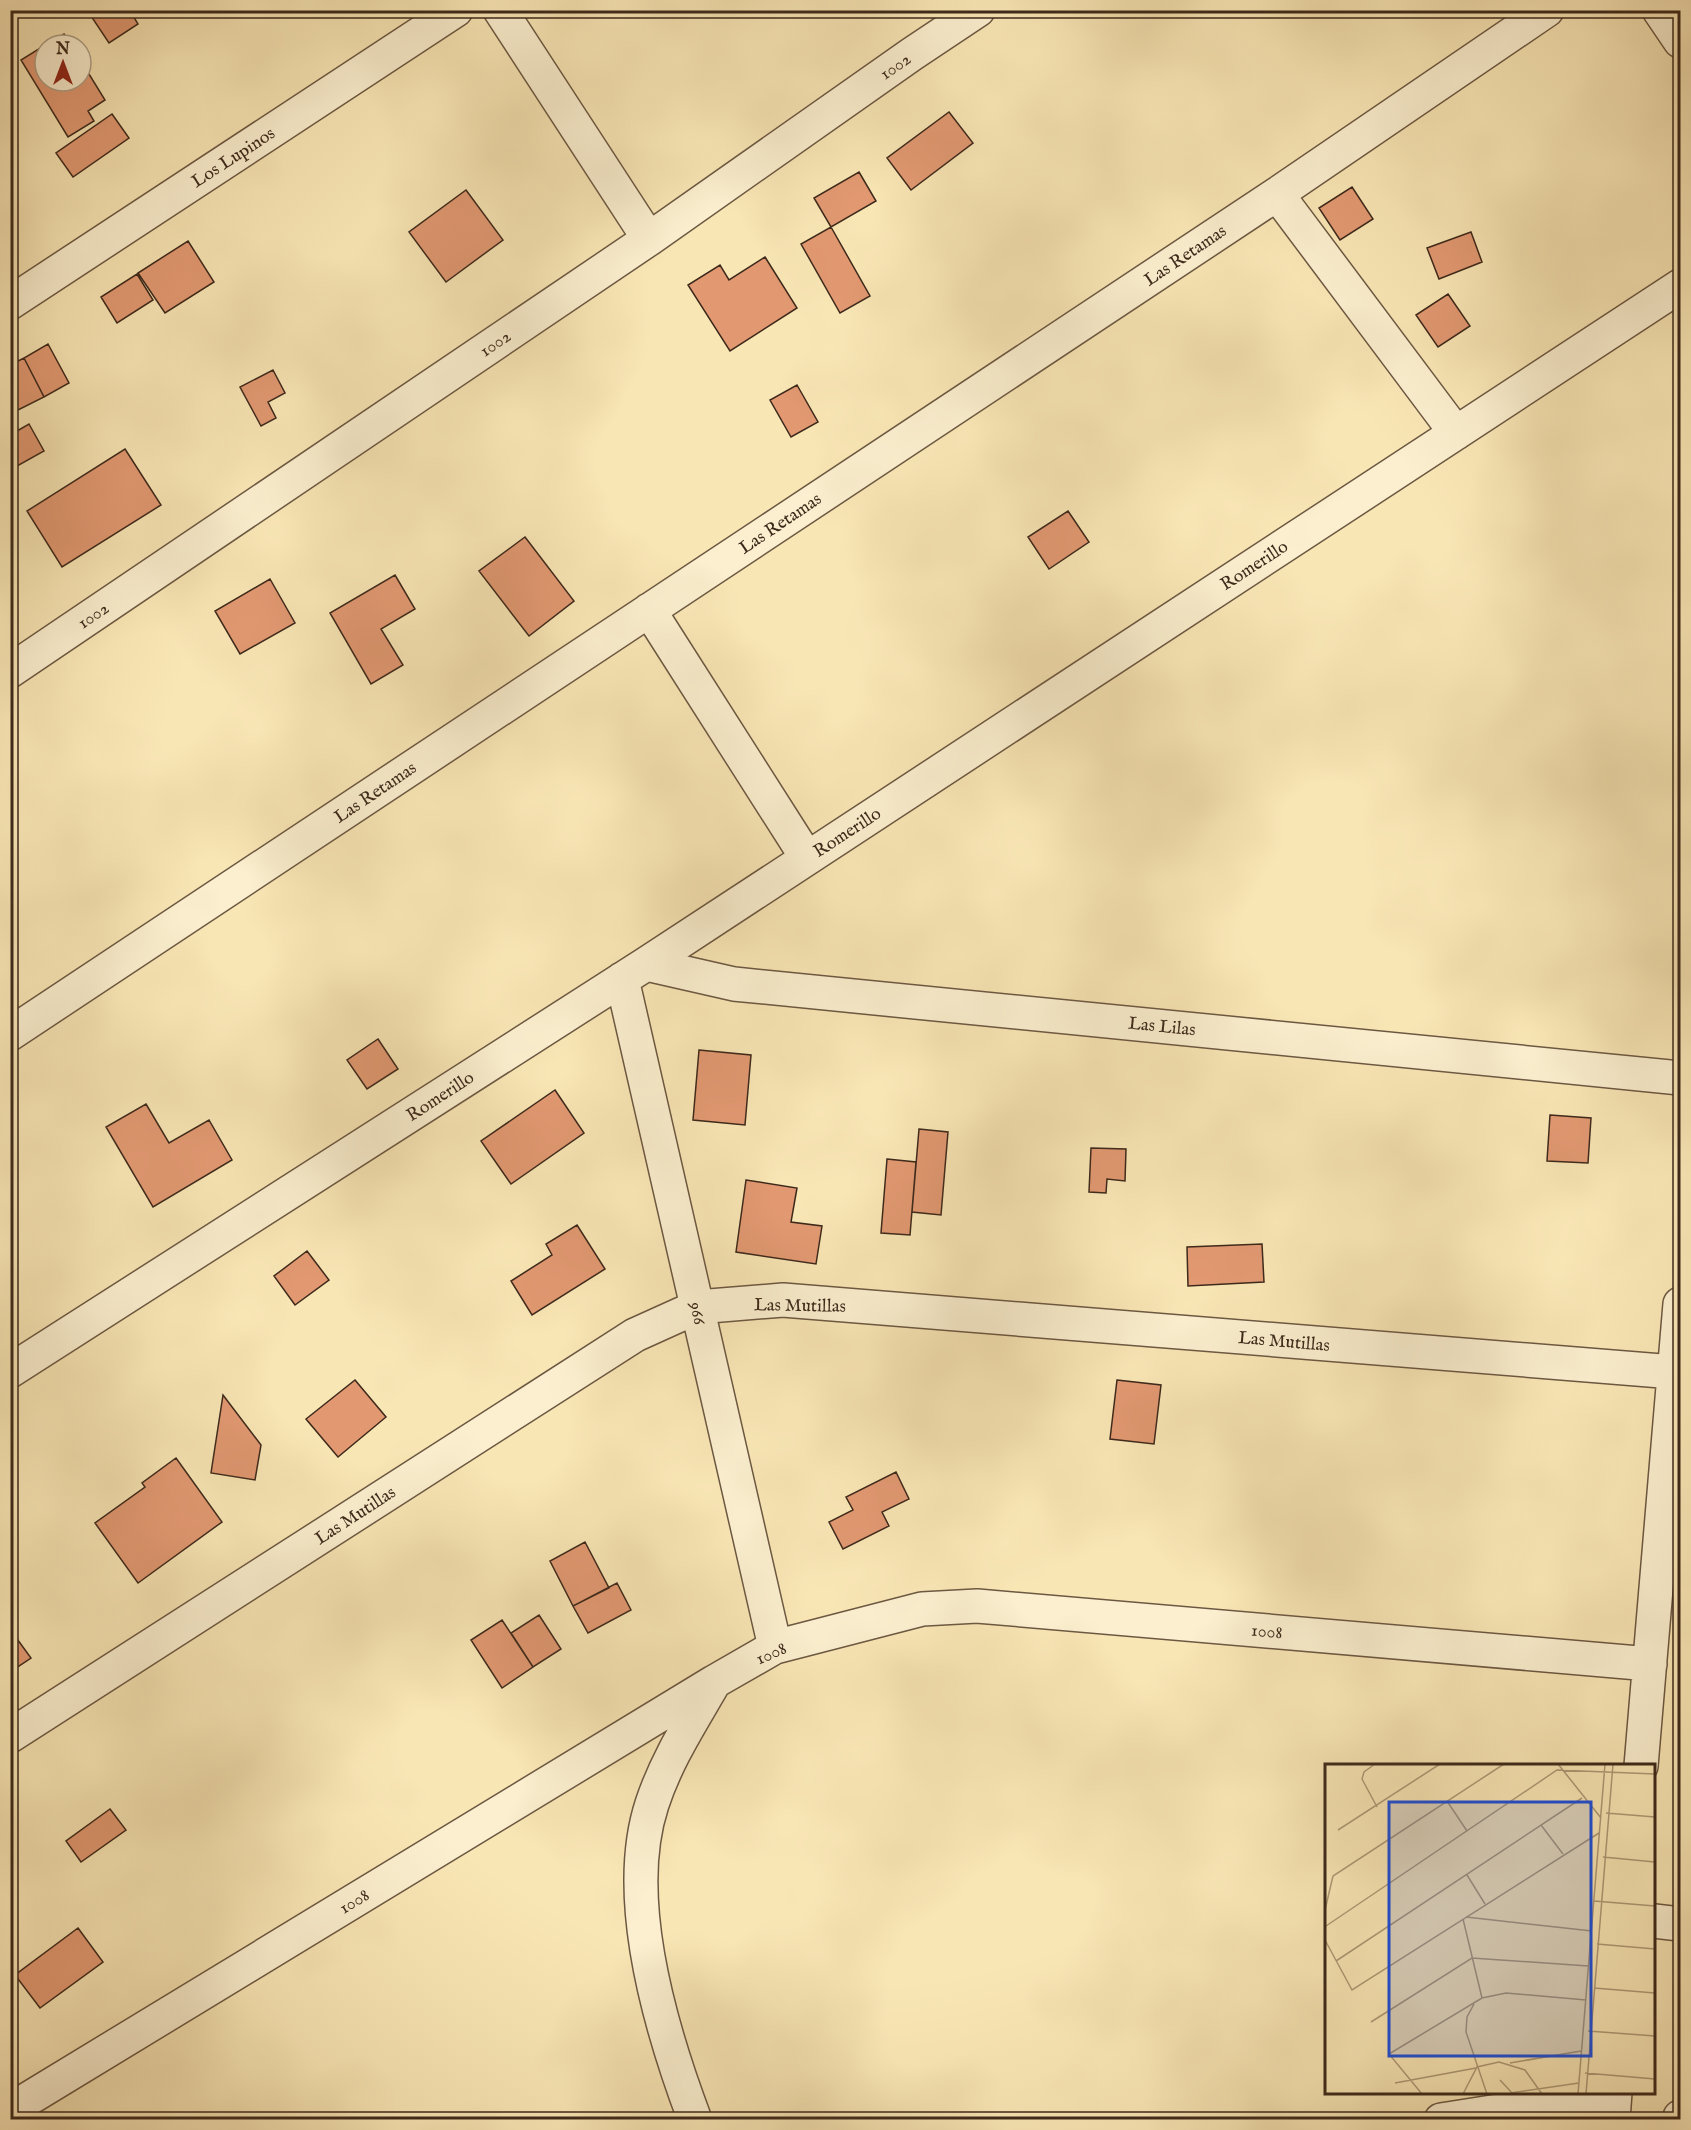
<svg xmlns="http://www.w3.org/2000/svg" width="1691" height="2130" viewBox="0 0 1691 2130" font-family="'IM FELL English',serif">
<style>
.building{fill:#e29972;stroke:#3d291b;stroke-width:1.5}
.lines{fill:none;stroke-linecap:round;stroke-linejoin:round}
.minor-casing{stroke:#6c5842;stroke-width:36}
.minor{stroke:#fbefcf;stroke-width:33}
.labels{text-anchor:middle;stroke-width:6;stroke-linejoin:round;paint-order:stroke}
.street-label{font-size:18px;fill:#3d291b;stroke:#fbefcf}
.inset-road{fill:none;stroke:#ae9a77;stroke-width:1.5}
.view{fill:#1d4ed8;fill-opacity:0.15;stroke:#1d4ed8;stroke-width:3}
.inset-edge{fill:none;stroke:#3d291b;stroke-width:3}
</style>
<rect width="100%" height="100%" fill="#f9e6b5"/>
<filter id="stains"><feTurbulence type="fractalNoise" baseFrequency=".00333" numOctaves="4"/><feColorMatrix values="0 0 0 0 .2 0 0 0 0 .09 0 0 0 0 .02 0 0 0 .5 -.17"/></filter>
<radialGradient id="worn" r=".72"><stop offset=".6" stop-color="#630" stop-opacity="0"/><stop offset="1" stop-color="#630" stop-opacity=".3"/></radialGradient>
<path class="building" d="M87 10H138L132 14 138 24 109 43Z
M64 34 71 45H45Z
M45 45V81H81V61L105 100 88 111 94 121 68 137 21 60Z
M949 112 973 143 911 190 887 158Z
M112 114 129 138 73 177 56 153Z
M859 172 876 201 831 227 814 198Z
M1352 187 1373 219 1340 240 1319 208Z
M466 190 503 240 446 282 409 232Z
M831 227 870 296 840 313 801 244Z
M1471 232 1482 262 1439 279 1427 248Z
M188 241 214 282 165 313 138 273Z
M765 257 797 308 730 351 688 285 720 265 729 280Z
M137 274 153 300 117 323 101 297Z
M1448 294 1470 326 1438 347 1416 315Z
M48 344 69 383 44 397 24 358Z
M24 358 44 397 10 414V365Z
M273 370 285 393 268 402 276 418 261 426 240 387Z
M797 385 818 422 791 437 770 400Z
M29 424 44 451 10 470V435Z
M125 449 161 505 62 567 27 511Z
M1068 511 1089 542 1049 569 1028 537Z
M525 537 574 601 529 636 479 571Z
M395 575 415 609 381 629 403 665 371 684 330 613Z
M270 579 295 623 240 654 215 611Z
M378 1039 398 1069 367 1089 347 1060Z
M699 1050 751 1055 745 1125 693 1120Z
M555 1090 584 1133 511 1184 481 1141Z
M146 1104 169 1143 209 1120 232 1160 153 1207 106 1127Z
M1550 1115 1591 1118 1588 1163 1547 1161Z
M919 1129 948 1132 941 1215 912 1212Z
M1091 1148 1126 1149 1125 1181 1107 1179 1106 1193 1089 1192Z
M887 1159 916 1162 910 1235 881 1233Z
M746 1180 797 1188 791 1222 822 1226 816 1264 736 1252Z
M577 1225 605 1269 532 1315 511 1281 552 1255 546 1244Z
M1262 1244 1264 1282 1188 1286 1187 1247Z
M307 1251 329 1280 295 1305 274 1276Z
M355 1380 386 1417 338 1457 306 1419Z
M1117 1380 1161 1385 1154 1444 1110 1439Z
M223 1395 261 1445 255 1480 211 1473Z
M176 1458 222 1522 138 1583 95 1523 145 1487 142 1483Z
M896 1472 909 1499 882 1512 889 1526 843 1549 829 1522 853 1510 846 1497Z
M585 1542 609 1588 573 1606 550 1561Z
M617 1583 631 1610 588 1633 573 1606Z
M539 1615 561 1649 533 1667 511 1633Z
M502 1620 533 1667 502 1688 471 1640Z
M12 1632 31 1658 10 1672V1633Z
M110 1809 126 1830 81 1862 66 1841Z
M78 1928 103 1962 40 2008 15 1975Z"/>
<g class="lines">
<defs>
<path id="minor" d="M500 10 649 239
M1659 10 1680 41
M1277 194 1456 433
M10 303 456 10
M649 610 807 858
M10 671 649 239 912 54 978 10
M646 964 734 984 1680 1078
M622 979 775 1647
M10 1034 1277 194 1547 10
M10 1371 646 964 1680 286
M10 1736 635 1335 697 1307 783 1300 1674 1372
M1641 1766 1680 1304
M1654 1921 1680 1924
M10 2110 714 1682 775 1647 922 1609 977 1606 1650 1664
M695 2120C661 2030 621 1898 652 1804 666 1761 690 1724 712 1686
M1441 2120 1615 2093
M1613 2120 1615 2092
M1680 2120V2117"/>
</defs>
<use href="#minor" class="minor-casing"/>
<use href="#minor" class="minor"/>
</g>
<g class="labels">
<g class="street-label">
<text transform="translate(895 66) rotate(-35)" y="6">1002</text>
<text transform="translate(233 157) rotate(-33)" y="6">Los Lupinos</text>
<text transform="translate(1185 255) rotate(-34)" y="6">Las Retamas</text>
<text transform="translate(495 343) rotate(-34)" y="6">1002</text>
<text transform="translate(780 523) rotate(-34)" y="6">Las Retamas</text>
<text transform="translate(1254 565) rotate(-33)" y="6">Romerillo</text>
<text transform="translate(93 615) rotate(-34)" y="6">1002</text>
<text transform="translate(375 792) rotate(-34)" y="6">Las Retamas</text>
<text transform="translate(847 832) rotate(-33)" y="6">Romerillo</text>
<text transform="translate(1162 1026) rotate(6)" y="6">Las Lilas</text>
<text transform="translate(440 1096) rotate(-33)" y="6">Romerillo</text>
<text transform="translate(800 1305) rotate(1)" y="6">Las Mutillas</text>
<text transform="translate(698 1313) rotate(77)" y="6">966</text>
<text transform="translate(1284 1341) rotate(5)" y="6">Las Mutillas</text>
<text transform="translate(355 1515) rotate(-33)" y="6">Las Mutillas</text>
<text transform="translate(1267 1631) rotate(5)" y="6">1008</text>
<text transform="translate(771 1653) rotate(-24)" y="6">1008</text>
<text transform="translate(354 1901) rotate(-31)" y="6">1008</text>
</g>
</g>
<g transform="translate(1325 1764)">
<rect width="330" height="330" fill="#f9e6b5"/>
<path class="inset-road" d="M50 0 39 8 37 15 52 43M233 0 276 54M122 37 142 67M281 49 330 53M216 61 238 90M13 66 115 0M278 93 330 98M142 111 160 140M269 137 330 142M0 146 8 112 179 0M141 153 267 167M138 155 157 234M1 162 232 6 330 10M0 176 27 226 274 69M272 180 330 185M11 197 257 34M269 224 330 229M149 240 142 253 141 268 162 330M46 258 147 194 263 202M263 267 330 272M185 299 256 287M260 309 330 315M175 316 188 330M70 319 151 304M97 330 64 290 157 234 181 229 261 236M138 330 152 303 174 298 200 306 217 330M178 330 254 319M253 330 280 0M261 330 288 0"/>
<path class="view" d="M64 38H266V292H64Z"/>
<rect width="330" height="330" class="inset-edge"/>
</g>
<rect width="1691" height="2130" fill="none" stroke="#f9e6b5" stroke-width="36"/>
<rect x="12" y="12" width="1667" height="2106" fill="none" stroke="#3d291b" stroke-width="3"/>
<rect x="18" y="18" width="1655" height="2094" fill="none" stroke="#3d291b" stroke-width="1.5"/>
<g transform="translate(63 63)"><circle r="28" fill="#fbefcf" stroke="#afa087" stroke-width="1.5"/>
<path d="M0-4.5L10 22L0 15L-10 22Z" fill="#8f2418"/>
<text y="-9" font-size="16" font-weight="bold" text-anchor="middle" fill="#3d291b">N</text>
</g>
<rect width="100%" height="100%" filter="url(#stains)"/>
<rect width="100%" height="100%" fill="url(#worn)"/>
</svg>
